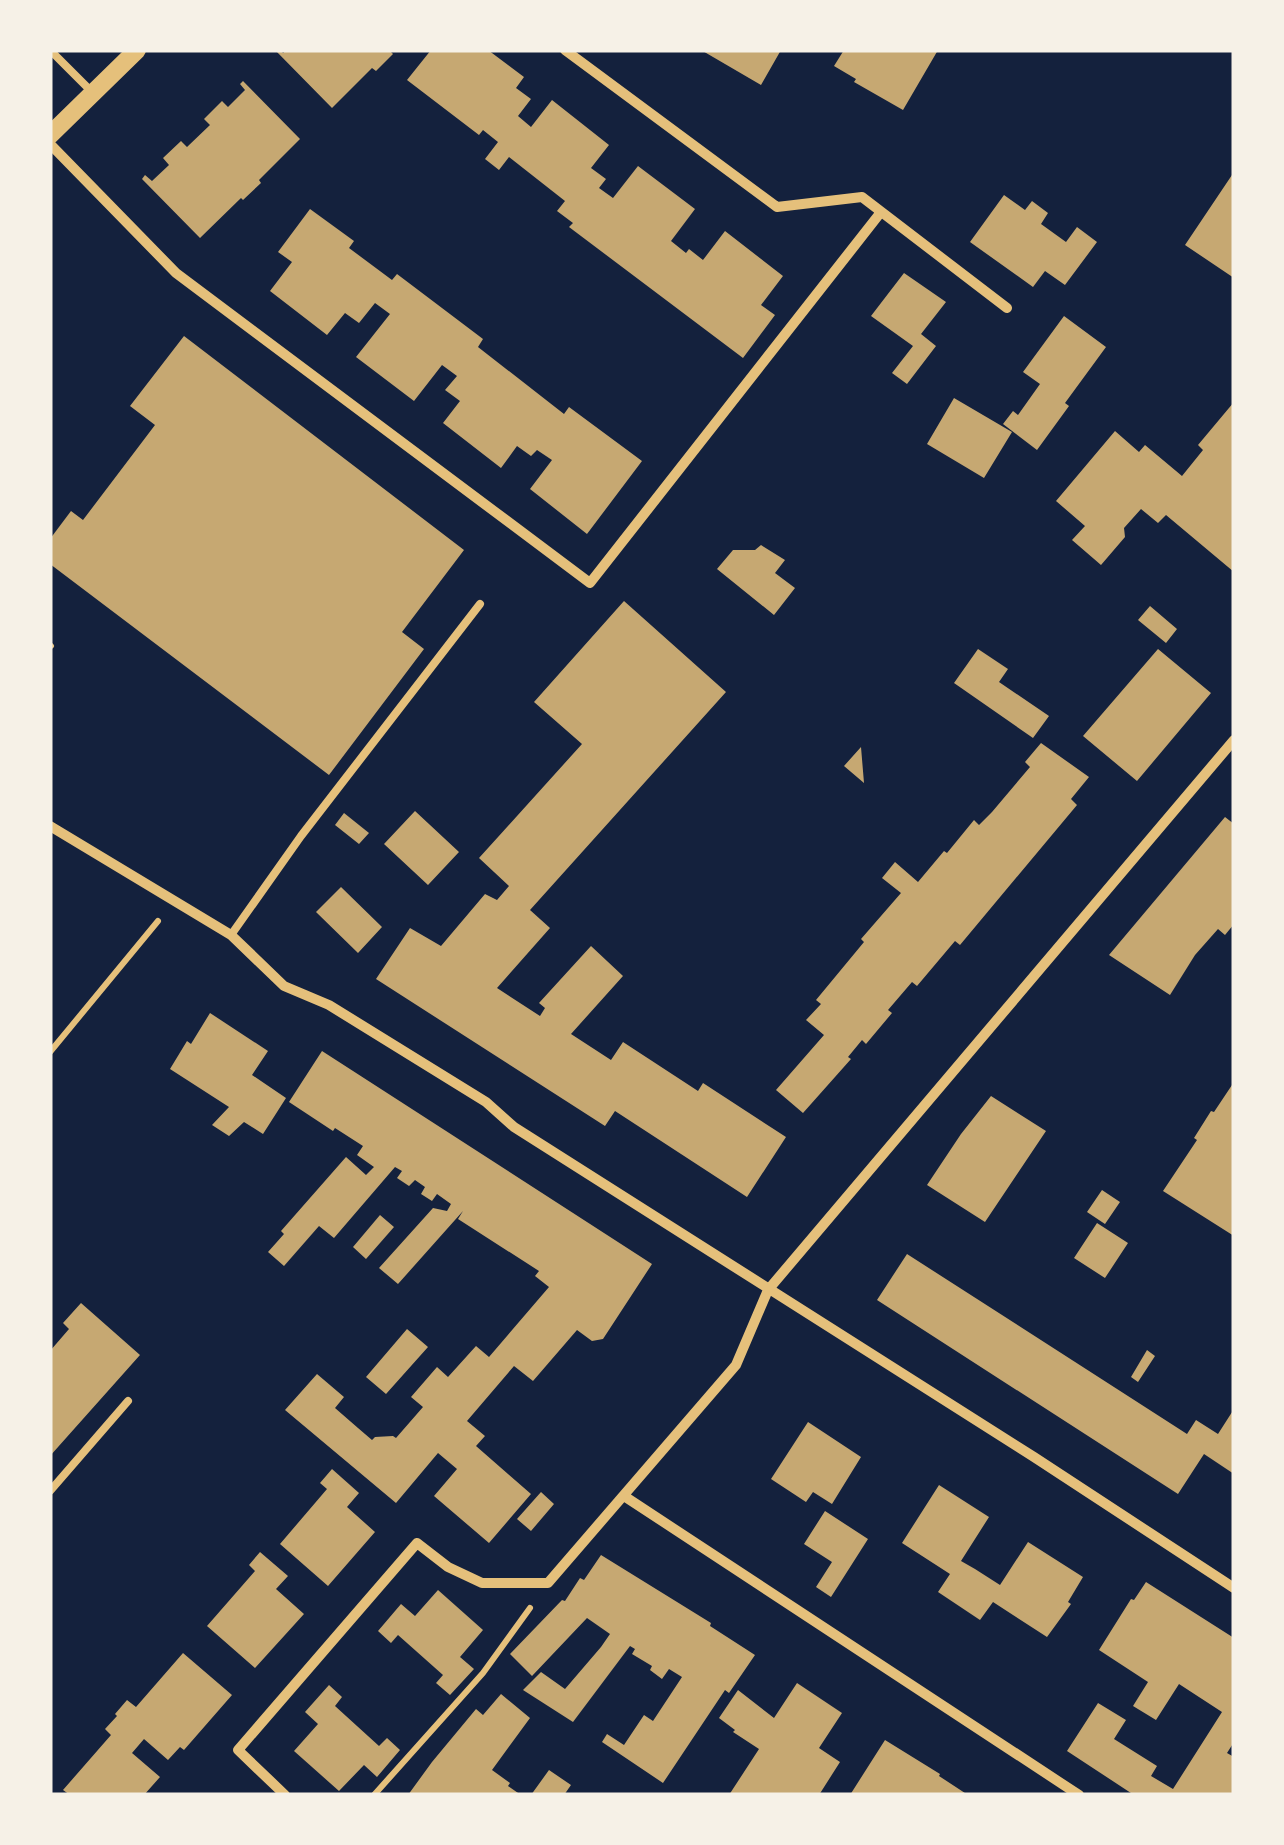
<svg xmlns="http://www.w3.org/2000/svg" width="1284" height="1845" viewBox="0 0 1284 1845" font-family="Roboto,sans-serif">
<style>
.building{fill:#c6a872}
.lines{fill:none;stroke-linecap:round;stroke-linejoin:round}
.path{stroke:#e5c07b;stroke-width:6}
.service{stroke:#e5c07b;stroke-width:8}
.minor{stroke:#e5c07b;stroke-width:10}
.tertiary{stroke:#e5c07b;stroke-width:18}
</style>
<rect width="100%" height="100%" fill="#14213d"/>
<path class="building" d="M275 50H281L283 53 286 50H389L393 54 376 71 372 68 332 108Z
M431 50H488L524 77 516 88 531 99 518 116 531 127 552 100 609 145 591 168 606 179 599 188 613 198 638 166 695 209 671 241 686 253 689 249 703 260 725 231 783 276 761 305 775 315 743 358 569 227 573 223 557 211 565 201 509 157 499 170 485 159 498 142 483 130 479 135 407 80Z
M701 50H781L761 85Z
M844 50H938L903 110 854 82 856 79 834 66Z
M243 81 300 139 259 180 261 183 243 200 241 198 200 238 142 179 145 175 152 181 169 165 163 158 181 141 187 147 210 125 204 119 222 101 228 107 245 90 240 84Z
M1234 172V278L1185 245Z
M1004 195 1025 210 1032 201 1048 213 1041 224 1066 242 1077 227 1097 242 1065 285 1045 271 1033 287 970 242Z
M310 209 354 241 349 248 392 280 397 274 483 339 478 347 564 414 569 407 642 461 587 534 530 489 552 460 537 450 531 456 517 446 501 468 443 423 460 401 445 390 457 376 442 365 414 401 356 357 390 314 375 303 359 323 345 313 327 335 270 291 292 262 278 252Z
M904 273 946 302 921 334 936 346 907 384 892 373 913 346 871 316Z
M1064 316 1106 347 1065 403 1069 406 1037 450 1003 424 1013 411 1018 415 1040 384 1023 372Z
M184 336 464 550 402 632 424 649 329 775 50 564V539L71 511 83 520 155 425 130 406Z
M954 398 1012 432 984 478 927 444Z
M1234 402V572L1166 515 1158 523 1141 509 1124 528 1125 537 1101 565 1072 540 1085 526 1056 501 1115 431 1139 452 1145 445 1182 476 1203 450 1198 445Z
M761 545 785 560 775 573 795 588 774 615 717 569 733 550H755Z
M624 601 726 692 530 910 550 928 497 988 540 1016 545 1008 539 1003 591 946 623 976 571 1034 611 1060 623 1042 698 1091 703 1083 786 1137 747 1197 615 1111 605 1126 376 979 410 928 441 946 485 894 497 900 509 886 479 858 582 744 534 702Z
M1150 606 1177 629 1166 643 1138 620Z
M978 649 1008 669 999 682 1049 716 1033 738 954 683Z
M1158 649 1211 693 1137 781 1083 736Z
M1041 743 1089 777 1071 799 1077 805 960 945 955 941 917 986 912 982 888 1010 892 1013 866 1044 862 1040 848 1057 851 1059 803 1113 776 1090 824 1035 806 1020 821 1004 816 1000 864 942 861 939 901 893 882 878 895 862 918 882 944 851 947 853 974 820 979 825 992 812 1030 767 1025 762Z
M861 747 864 783 844 766Z
M415 811 459 852 428 885 384 844Z
M344 813 369 833 359 844 335 825Z
M1225 817 1234 824V924L1225 935 1218 929 1195 955 1170 995 1109 955Z
M341 887 382 927 358 953 316 912Z
M210 1013 268 1051 252 1075 286 1098 263 1134 244 1122 229 1136 212 1125 229 1107 170 1069 187 1041 191 1044Z
M322 1051 652 1264 603 1339 592 1341 577 1330 533 1381 514 1366 467 1421 485 1436 476 1446 531 1494 489 1543 434 1496 457 1469 438 1453 396 1503 285 1410 317 1374 344 1397 335 1408 358 1428 372 1440 375 1437 393 1436 396 1438 423 1407 411 1397 437 1367 448 1377 476 1346 489 1357 549 1287 535 1276 539 1271 458 1219 463 1211 398 1284 379 1268 433 1208 447 1211 451 1204 437 1194 432 1201 421 1194 425 1187 415 1180 409 1186 397 1178 402 1171 395 1167 334 1238 319 1226 284 1266 268 1252 284 1234 281 1231 346 1157 366 1175 374 1167 357 1155 363 1146 335 1128 333 1131 289 1102Z
M1234 1082V1236L1163 1191 1197 1140 1194 1138 1211 1111 1214 1112Z
M991 1096 1046 1131 985 1222 927 1185 961 1134Z
M1102 1190 1120 1202 1105 1224 1087 1212Z
M380 1215 394 1227 366 1259 353 1247Z
M1097 1223 1128 1243 1105 1278 1074 1258Z
M907 1254 1187 1434 1196 1420 1218 1434 1234 1409V1474L1204 1454 1178 1494 877 1300Z
M81 1303 140 1355 50 1456V1351L69 1329 63 1323Z
M407 1329 428 1347 386 1394 366 1377Z
M1147 1350 1155 1356 1138 1382 1131 1377Z
M808 1422 861 1457 832 1504 813 1492 806 1502 771 1479Z
M332 1469 359 1493 347 1507 375 1532 328 1586 280 1544 327 1489 320 1483Z
M939 1485 989 1517 961 1561 975 1569 1000 1585 1028 1542 1083 1577 1068 1602 1071 1604 1047 1637 993 1602 980 1620 938 1592 950 1574 902 1543Z
M541 1492 554 1504 531 1531 517 1519Z
M825 1511 868 1539 831 1597 816 1587 832 1562 804 1544Z
M260 1552 288 1576 276 1589 304 1614 255 1668 207 1626 255 1571 249 1565Z
M601 1555 711 1623 710 1626 755 1655 729 1693 725 1690 663 1783 602 1742 607 1734 624 1745 644 1715 653 1721 682 1677 669 1669 662 1679 650 1670 652 1666 632 1654 635 1649 630 1646 573 1722 523 1690 541 1672 565 1689 601 1647 610 1634 587 1618 532 1676 510 1654 562 1600 565 1601 580 1578 584 1580Z
M1146 1582 1234 1638V1742L1227 1753 1234 1757V1795H1134L1067 1751 1098 1703 1126 1720 1114 1739 1157 1766 1151 1776 1173 1789 1222 1712 1179 1684 1156 1720 1133 1706 1148 1682 1099 1650 1131 1599 1134 1600Z
M438 1590 483 1630 460 1657 474 1669 450 1695 436 1683 443 1675 398 1635 391 1643 378 1631 401 1604 415 1616Z
M183 1653 232 1695 184 1750 180 1747 168 1760 144 1739 132 1753 160 1777 144 1795H70L63 1790 111 1735 105 1729 117 1716 115 1714 127 1700 136 1707Z
M797 1683 842 1713 819 1748 840 1762 819 1795H729L759 1749 733 1732 735 1730 719 1718 738 1690 774 1718Z
M329 1685 342 1697 335 1706 379 1746 387 1738 400 1750 377 1777 364 1765 339 1791 294 1751 318 1724 305 1712Z
M501 1694 530 1718 492 1770 510 1783 508 1786 521 1795H408L432 1762 476 1709 483 1715Z
M885 1740 940 1774 939 1776 968 1795H850Z
M549 1770 571 1785 564 1795H531Z"/>
<g class="lines">
<path class="path" d="M50 645 51 646
M50 1052 158 921
M374 1795 483 1673 530 1608"/>
<path class="service" d="M50 50 93 93
M231 935 301 836 480 604
M50 1491 128 1401"/>
<path class="minor" d="M565 50 777 207 862 197 1007 308
M50 144 176 273 590 583 881 212
M50 826 231 935 284 986 329 1005 486 1102 514 1127 1034 1457 1234 1588
M624 1496 1079 1795
M285 1795 238 1750 417 1543 448 1567 482 1583H548L736 1365 768 1290 1234 740"/>
<path class="tertiary" d="M50 135 137 50"/>
</g>
<rect width="1284" height="1845" fill="none" stroke="#f6f1e7" stroke-width="105"/>
</svg>
